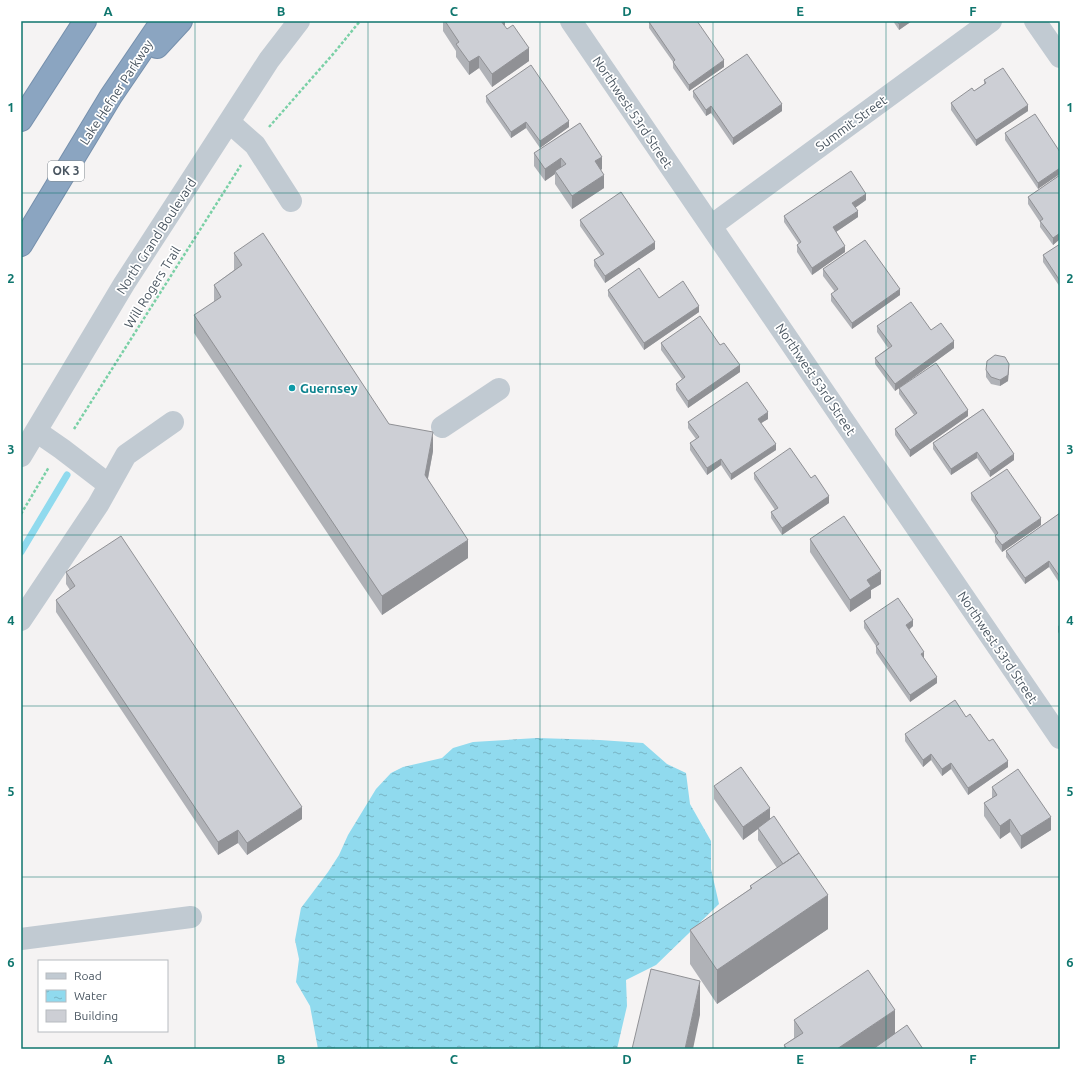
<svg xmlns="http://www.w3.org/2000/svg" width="1081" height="1070" viewBox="0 0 1081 1070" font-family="Ubuntu,sans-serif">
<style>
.water{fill:url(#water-ripples)}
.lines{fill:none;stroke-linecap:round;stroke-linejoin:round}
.stream{stroke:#90daee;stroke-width:7}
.highway-casing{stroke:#7690ad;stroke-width:24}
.path{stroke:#7ad0a6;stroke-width:2.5;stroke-dasharray:3 2;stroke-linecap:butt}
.minor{stroke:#c1cad2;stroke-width:22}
.highway{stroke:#8ba5c1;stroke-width:22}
.wall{fill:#b0b2b7}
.shaded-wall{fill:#909195}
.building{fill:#cdcfd5;stroke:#909195}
.grid{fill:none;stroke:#0f766e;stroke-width:1;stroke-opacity:0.55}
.culture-dot{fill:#0f9aa8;stroke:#fff;stroke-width:1.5}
.labels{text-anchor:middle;stroke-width:3.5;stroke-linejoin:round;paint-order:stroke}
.shield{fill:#fff;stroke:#808990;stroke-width:1}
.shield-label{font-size:12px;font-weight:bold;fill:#4a5661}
.street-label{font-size:13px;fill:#4a5661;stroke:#fff}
.culture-label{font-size:13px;font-weight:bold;fill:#0d838f;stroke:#fff;text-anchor:start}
.neatline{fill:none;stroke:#0f766e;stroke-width:1.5}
.grid-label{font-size:13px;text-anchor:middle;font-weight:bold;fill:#0f766e}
</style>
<defs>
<pattern id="water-ripples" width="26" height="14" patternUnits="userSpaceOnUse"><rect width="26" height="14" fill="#90daee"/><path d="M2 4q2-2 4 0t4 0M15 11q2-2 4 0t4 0" fill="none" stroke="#78b4c4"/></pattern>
</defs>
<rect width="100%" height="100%" fill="#f5f3f3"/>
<path class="water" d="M537 738 600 740 643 743 667 764 686 773 690 804 711 841V869L719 904 656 965 626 980 627 1006 617 1049H318L310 1006 296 982 299 959 295 940 301 908 328 872 339 855 348 835 376 789 391 773 403 767 442 758 453 748 473 742Z"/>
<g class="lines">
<path class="stream" d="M21 552 67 475"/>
<defs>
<path id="highway" d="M157 47 181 21
M21 120 85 21
M21 245 111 96 162 21"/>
</defs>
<use href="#highway" class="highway-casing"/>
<path class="path" d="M269 127 334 53 360 21
M74 429 241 165
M21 514 49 467"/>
<path class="minor" d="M571 21 1060 738
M1035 21 1060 57
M229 122 255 145 291 201
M711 226 991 21
M442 427 499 389
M36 431 62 449 109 485
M21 456 124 284 269 60 299 21
M21 620 98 505 126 455 173 422
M21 939 191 917"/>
<use href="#highway" class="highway"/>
</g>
<path class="wall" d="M443 21H505L504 26 529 61 492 87 479 68 469 75 456 57V51L443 31Z
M893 21H912L899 30Z
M649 22 724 67 689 91 673 68V62L649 28Z
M984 80 1028 111 976 146 951 110V103L974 91 984 84Z
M693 91 782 111 733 145 711 113 706 116 693 97Z
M486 96 569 127 540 148 526 128 511 138 486 102Z
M580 123 602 169 601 170 604 188 572 209 555 184V174L545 181 534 166V153Z
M1005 133 1060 152 1038 189 1005 140Z
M1060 175V239L1053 245 1040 227V222L1028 204V197Z
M866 200 855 208 858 217 836 232 845 252 812 275 797 252V245L799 244 784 222V216Z
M580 220 655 249 605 283 594 266V260L601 256 580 226Z
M1060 244V287L1043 262V255Z
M234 253 389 424 433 451 428 479 468 558 382 615 194 333V315L214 302V285L234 270Z
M823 269 900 295 852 329 831 301V294L835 292 823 276Z
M608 290 699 312 644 350 608 296Z
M877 326 931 330 954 348 895 391 875 364V358L888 348 877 332Z
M661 343 720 345 740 372 688 408 676 390V384L682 379 661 350Z
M986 370H1009L1008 381 1000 386 991 384 986 377Z
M899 388 968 416 910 457 895 435V429L914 415 899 394Z
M983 409 1014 460 990 477 977 458 951 475 933 449V443Z
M768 419 761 423 776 450 731 480 721 465 707 475 690 450V443L696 439 688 428V422Z
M754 473 811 478 829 503 782 535 771 518V512L775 510 754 479Z
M971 493 1041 525 1002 552 995 542V535L971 500Z
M1060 513V584L1049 567 1025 584 1006 557V551Z
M810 539 881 584 871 590V598L850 612 810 552Z
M66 572 302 819 247 855 238 843 218 855 56 612V600L70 590 66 584Z
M864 621 913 626 909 630 937 683 910 702 876 653V646L864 628Z
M1060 625V635L1058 632V626Z
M966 717 989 741 1008 767 968 795 951 769 942 776 931 760 923 767 905 741V734Z
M714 786 770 819 828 929 717 1004 690 964V930L750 889V886L777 868 758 840V829L743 840 714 799Z
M992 787 1051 830 1021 849 1010 832 1000 839 984 816V803L992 798Z
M794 1020 895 1033 923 1049H784V1045L794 1038Z"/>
<path class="shaded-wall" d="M499 21H505V25L499 30Z
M903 21H912L899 30V24Z
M529 48V61L492 87V74Z
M479 56V68L469 75V62Z
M724 60V67L689 91V85Z
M782 104V111L733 145V138Z
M1028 105V111L976 146V140Z
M711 106V113L706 116V110Z
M569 121V127L540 148V141Z
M526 122V128L511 138V132Z
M602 157V169L595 174V161Z
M561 158V170L555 171V174L545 181V169Z
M1060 168V174L1038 189V183Z
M604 175V188L572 209V196Z
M866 194V200L852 210V203Z
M858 211V217L833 234V227Z
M1060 233V239L1053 245V238Z
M655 242V249L605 283V276Z
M845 246V252L812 275V268Z
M900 289V295L852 329V323Z
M699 306V312L644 350V343Z
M954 341V348L895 391V384Z
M1009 364 1008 381 1000 386V380Z
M740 365V372L688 408V401Z
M968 410V416L910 457V450Z
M768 412V419L758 425V419Z
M433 432V451L425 493V475Z
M776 444V450L731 480V474Z
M977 452V458L951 475V469Z
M1014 454V460L990 477V471Z
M721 459V465L707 475V468Z
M829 496V503L782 535V528Z
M1041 518V525L1002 552V545Z
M468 540V558L382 615V596Z
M1049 561V567L1025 584V578Z
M881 571V584L871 590V598L850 612V600L867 580Z
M913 620V626L906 632V625Z
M924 652V659L921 654Z
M937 677V683L910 702V695Z
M931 754V760L923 767V760Z
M1008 761V767L968 795V788Z
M951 763V769L942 776V769Z
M302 807V819L247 855V843Z
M770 808V821L758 828V829L743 840V827Z
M1051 817V830L1021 849V836Z
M1010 819V832L1000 839V826Z
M238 830V843L218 855V842Z
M828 895V929L717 1004V970Z
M700 981V1015L693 1049H685Z
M895 1010V1044L888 1049H837Z"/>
<path class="building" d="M445 21H501L507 29 513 25 529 48 492 74 479 56 469 62 456 44 459 42Z
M651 21H697L724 60 689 85 673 62 675 60 649 22Z
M897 21H903L899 24Z
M747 54 782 104 733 138 711 106 706 110 693 91Z
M531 65 569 121 540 141 526 122 511 132 486 96Z
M1003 68 1028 105 976 140 951 103 972 88 974 91 986 83 984 80Z
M1035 114 1060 152V168L1038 183 1005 133Z
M580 123 602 157 595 161 604 175 572 196 555 171 566 164 561 158 545 169 534 153Z
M851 171 866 194 852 203 858 211 833 227 845 246 812 268 797 245 801 242 784 216Z
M1060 175V233L1053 238 1040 221 1043 219 1028 197Z
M621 192 655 242 605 276 594 260 604 254 580 220Z
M263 233 389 424 433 432 425 475 468 540 382 596 194 315 221 297 214 285 242 265 234 253Z
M865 240 900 289 852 323 831 294 838 289 823 269Z
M1060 244V281L1043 255Z
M639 268 659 298 683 281 699 306 644 343 608 290Z
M911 302 931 330 941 323 954 341 895 384 875 358 892 346 877 326Z
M700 316 720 345 724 343 740 365 688 401 676 384 685 377 661 343Z
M995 355 1005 357 1009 364 1008 375 1000 380 991 377 986 370 987 361Z
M936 363 968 410 910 450 895 429 917 413 899 388Z
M747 382 768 412 758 419 776 444 731 474 721 459 707 468 690 443 699 437 688 422Z
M983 409 1014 454 990 471 977 452 951 469 933 443Z
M790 448 811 478 815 475 829 496 782 528 771 512 778 508 754 473Z
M1007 469 1041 518 1002 545 995 536 998 533 971 493Z
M1060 513V577L1049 561 1025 578 1006 551Z
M844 516 881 571 867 580 871 586 850 600 810 539Z
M121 536 302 807 247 843 238 830 218 842 56 600 75 586 66 572Z
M898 598 913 620 906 625 924 652 921 654 937 677 910 695 876 646 879 644 864 621Z
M955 700 966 717 970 714 989 741 993 739 1008 761 968 788 951 763 942 769 931 754 923 760 905 734Z
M741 767 770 808 743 827 714 786Z
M1018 769 1051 817 1021 836 1010 819 1000 826 984 803 997 795 992 787Z
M774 816 799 853 783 864 758 828Z
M799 853 828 895 717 970 690 930 752 888 750 886Z
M651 969 700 981 685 1049H632Z
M868 970 895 1010 837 1049H787L784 1045 803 1033 794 1020Z
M907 1025 923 1049H873Z"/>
<path class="grid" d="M195 21V1049M368 21V1049M540 21V1049M713 21V1049M886 21V1049M21 193H1060M21 364H1060M21 535H1060M21 706H1060M21 877H1060"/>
<circle class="culture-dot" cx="292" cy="388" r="4"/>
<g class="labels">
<rect class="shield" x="48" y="161" width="36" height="20" rx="3"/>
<g class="shield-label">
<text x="66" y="175">OK 3</text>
</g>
<g class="street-label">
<text transform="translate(116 92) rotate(-57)" y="5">Lake Hefner Parkway</text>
<text transform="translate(633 112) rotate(56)" y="5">Northwest 53rd Street</text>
<text transform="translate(851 123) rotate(-36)" y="5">Summit Street</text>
<text transform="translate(156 236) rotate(-57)" y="5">North Grand Boulevard</text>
<text transform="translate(152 287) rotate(-58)" y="5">Will Rogers Trail</text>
<text transform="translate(816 379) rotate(56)" y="5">Northwest 53rd Street</text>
<text transform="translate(998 647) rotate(56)" y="5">Northwest 53rd Street</text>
</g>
<g class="culture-label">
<text x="300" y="393">Guernsey</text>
</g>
</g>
<rect width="1081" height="1070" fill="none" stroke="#ffffff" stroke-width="44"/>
<rect x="38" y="960" width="130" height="72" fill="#ffffff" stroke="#b7bbc0"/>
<rect x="46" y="973" width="20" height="6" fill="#c1cad2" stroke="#b7bbc0"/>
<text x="74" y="980" font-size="12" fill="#4a5661">Road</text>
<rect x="46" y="990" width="20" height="12" fill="url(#water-ripples)" stroke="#b7bbc0"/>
<text x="74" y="1000" font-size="12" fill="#4a5661">Water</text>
<rect x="46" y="1010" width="20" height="12" fill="#cdcfd5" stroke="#b7bbc0"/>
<text x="74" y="1020" font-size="12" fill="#4a5661">Building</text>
<rect x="22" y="22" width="1037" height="1026" class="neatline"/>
<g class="grid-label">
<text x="108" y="16">A</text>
<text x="281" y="16">B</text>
<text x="454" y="16">C</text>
<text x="627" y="16">D</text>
<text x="800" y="16">E</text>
<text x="973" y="16">F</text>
<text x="11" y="112">1</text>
<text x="1070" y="112">1</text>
<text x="11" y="283">2</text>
<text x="1070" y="283">2</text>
<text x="11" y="454">3</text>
<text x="1070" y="454">3</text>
<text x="11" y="625">4</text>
<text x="1070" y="625">4</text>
<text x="11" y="796">5</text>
<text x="1070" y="796">5</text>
<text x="11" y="967">6</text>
<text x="1070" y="967">6</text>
<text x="108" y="1064">A</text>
<text x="281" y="1064">B</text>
<text x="454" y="1064">C</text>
<text x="627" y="1064">D</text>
<text x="800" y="1064">E</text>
<text x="973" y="1064">F</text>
</g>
</svg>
